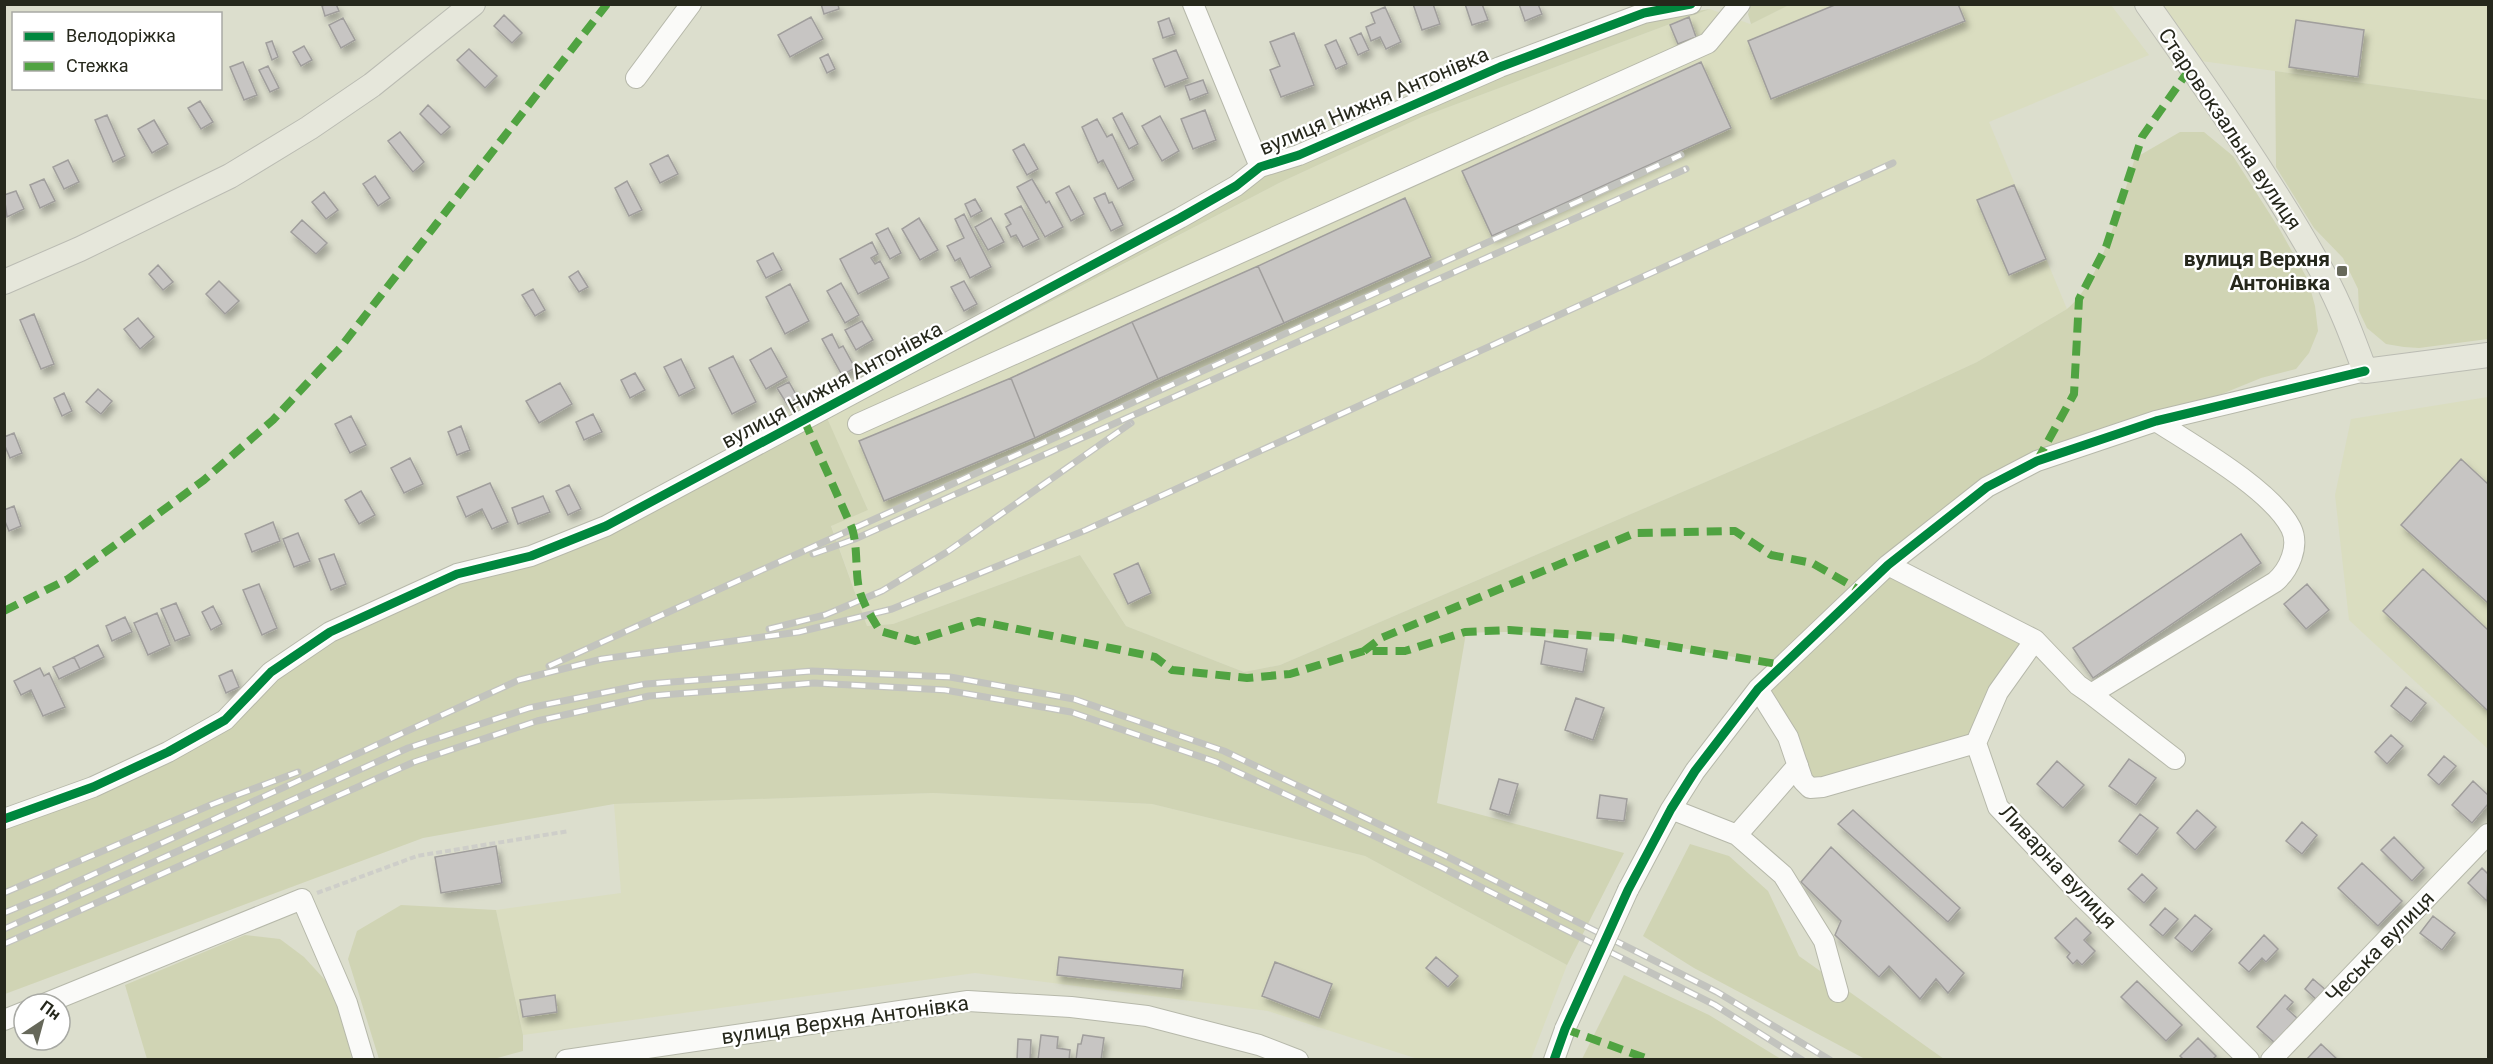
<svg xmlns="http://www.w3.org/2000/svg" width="2493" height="1064" viewBox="0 0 2493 1064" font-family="Roboto,sans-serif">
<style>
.built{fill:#daddc0}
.green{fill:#d0d4b4}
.building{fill:#c7c5c3;stroke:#a09e9c;stroke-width:1.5;filter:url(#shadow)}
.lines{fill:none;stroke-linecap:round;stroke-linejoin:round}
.minor-casing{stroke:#b6b8aa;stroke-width:22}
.major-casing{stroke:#bbbcb3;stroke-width:26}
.path{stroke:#cecec9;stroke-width:4;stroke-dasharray:6 3;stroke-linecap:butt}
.minor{stroke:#fafaf8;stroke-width:20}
.major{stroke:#e6e7db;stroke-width:24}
.rail-casing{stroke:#c2c3be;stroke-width:7}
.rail{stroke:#fff;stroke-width:4.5;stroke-dasharray:14;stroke-linecap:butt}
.minor-bridge-casing{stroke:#b6b8aa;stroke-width:22;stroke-linecap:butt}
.minor-bridge{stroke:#fafaf8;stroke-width:20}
.quiet{stroke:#50a341;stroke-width:8;stroke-dasharray:15 8;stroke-linecap:butt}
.cycleway-casing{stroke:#fff;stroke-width:13}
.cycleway{stroke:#00873e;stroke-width:9}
.poi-dot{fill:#66685a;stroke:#fff;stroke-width:2}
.labels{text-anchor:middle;stroke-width:4.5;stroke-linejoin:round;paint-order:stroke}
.street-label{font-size:21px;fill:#26281c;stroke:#fff}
.poi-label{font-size:21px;font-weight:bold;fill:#26281c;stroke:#fff;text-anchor:end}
</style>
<defs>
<filter id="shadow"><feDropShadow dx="3.5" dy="6" stdDeviation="3" flood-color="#0004"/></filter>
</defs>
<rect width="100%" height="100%" fill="#dcdecd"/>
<path class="built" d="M1789 5H2111L2149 55 1989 122 2067 309 1977 362 1882 406 1280 665 1244 672 1126 626 1080 555 893 624 867 626 831 525 868 510 827 419 1279 183 1422 117 1710 9 1750 24Z
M2155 5H2488V100L2201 61Z
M2488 397V749L2349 620 2335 495 2351 419Z
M933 793 1152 804 1365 856 1567 965 1531 1059H1418L1268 1011 975 973 523 1035 496 910 621 893 614 804Z"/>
<path class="green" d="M1751 5V4L1789 5 1751 24 1748 14Z
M1710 9 1422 117 1279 183 827 418 868 510 831 526 867 626 893 624 1080 555 1126 626 1244 672 1280 665 1882 406 1977 362 2067 309C2102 280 2121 202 2135 158L2180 132H2204L2233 156 2280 230 2308 280 2315 306 2318 331 2309 353 2296 369 2261 378 2156 421 2037 461 1889 565 2035 640 1976 743 1810 788 1758 689 1782 665C1676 647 1574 627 1466 633L1437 803 1624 853 1567 965 1365 856 1152 804 933 793 614 804 423 838 5 994V824L170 756 275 675 332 637 459 579 534 562 1264 176 1503 71 1645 19Z
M2275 71 2488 100V339L2419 348 2404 347 2386 344 2367 328 2359 311 2358 289 2343 258 2314 228 2276 167Z
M1690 844 1729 856 1768 891 1799 956 1944 1059H1865L1694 968 1643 936Z
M401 905 496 910 523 1035V1051L490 1060 379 1059 348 959 357 931Z
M245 935 280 939 304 957 326 981 338 1005 352 1059H147L125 985Z
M1624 975 1709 1015 1781 1059H1582Z"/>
<path class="building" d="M327 4H336L339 11 325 16 322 6Z
M821 4H838L839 9 824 14Z
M1413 4H1433L1440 24 1422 30Z
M1465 4H1482L1488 20 1472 25Z
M1519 4H1538L1542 14 1525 21Z
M1837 4H1958L1965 21 1771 99 1748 41Z
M1385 7 1401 42 1386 49 1380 37 1371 41 1366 27 1375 23 1371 13Z
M504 15 522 33 512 43 494 26Z
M811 17 823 39 790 57 778 35Z
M1689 17 1696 37 1678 44 1670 25Z
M343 18 355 40 341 48 329 25Z
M1169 18 1175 34 1163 38 1158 22Z
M2296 20 2364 30 2358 77 2289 67Z
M1294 33 1314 85 1281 97 1270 70 1280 66 1270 42Z
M1361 33 1369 50 1358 55 1350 38Z
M1336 40 1347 64 1336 69 1325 45Z
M272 41 278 57 272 60 266 43Z
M304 46 312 60 301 66 293 52Z
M469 49 497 76 485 88 457 60Z
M1176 50 1188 78 1165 87 1153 59Z
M828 54 835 69 827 73 820 58Z
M243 62 257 95 244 100 230 67Z
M1701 62 1731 128 1492 236 1462 171Z
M268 66 279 88 270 92 259 70Z
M1203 80 1208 93 1190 100 1185 86Z
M200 101 213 122 201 129 188 108Z
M428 105 450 127 441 135 420 114Z
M1205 110 1216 140 1193 149 1181 119Z
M1122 113 1138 144 1129 149 1113 118Z
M107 115 125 156 113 162 95 120Z
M1160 116 1179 151 1162 161 1142 126Z
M1097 119 1107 137 1112 134 1134 180 1118 189 1103 160 1098 163 1082 127Z
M154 120 168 144 152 153 138 129Z
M400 132 424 162 413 172 388 141Z
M1024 144 1038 169 1027 175 1013 150Z
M668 155 678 174 660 183 650 164Z
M68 160 79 182 64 189 53 167Z
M375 176 390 198 378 206 363 184Z
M44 179 55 201 40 208 30 185Z
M1032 179 1046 203 1049 201 1063 227 1045 237 1017 187Z
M627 181 642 210 629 216 615 188Z
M2014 185 2046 259 2009 275 1977 200Z
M1069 186 1084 214 1071 221 1056 193Z
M16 191 24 209 7 217 4 195Z
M324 192 338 210 326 219 312 202Z
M1105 193 1109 203 1112 202 1123 225 1111 231 1094 198Z
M1405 198 1431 257 1284 323 1258 266Z
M975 199 982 211 971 217 965 204Z
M1021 206 1039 239 1023 247 1016 235 1011 237 1006 227 1011 224 1005 214Z
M964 214 991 267 970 278 960 258 955 261 947 246 964 238 955 219Z
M919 218 938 250 920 260 902 229Z
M991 218 1004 242 988 250 975 227Z
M302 220 327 243 316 254 291 232Z
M888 228 901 253 890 259 876 234Z
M872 242 878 254 871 258 875 264 880 261 889 278 858 294 840 259Z
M773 253 782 270 766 278 757 261Z
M158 265 173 282 163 290 149 274Z
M1258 266 1284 323 1158 379 1132 322Z
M578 271 588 287 579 292 569 277Z
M219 281 239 301 225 314 206 294Z
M964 281 977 304 964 311 951 287Z
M841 283 859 315 845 323 827 291Z
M790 284 809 321 785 334 766 297Z
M533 289 545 310 535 316 522 295Z
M34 314 54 364 41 369 20 320Z
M138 318 154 337 140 349 124 329Z
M862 321 873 340 856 350 845 330Z
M1132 322 1158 379 1035 438 1011 378Z
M832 334 839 348 843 346 855 368 842 375 822 339Z
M771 348 787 377 766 389 750 360Z
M733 356 756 402 732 414 709 368Z
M681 359 695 388 679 396 664 367Z
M635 373 645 390 630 398 621 380Z
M1011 378 1035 438 884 501 859 441Z
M789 382 798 398 787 404 777 388Z
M560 383 572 404 539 423 526 401Z
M98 389 112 401 101 414 86 402Z
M64 393 72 411 62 416 54 398Z
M593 414 602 432 584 440 576 422Z
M351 416 366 445 350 453 335 424Z
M461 426 470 450 457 455 448 432Z
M14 433 22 453 10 458 4 444V437Z
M410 458 423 484 404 493 391 468Z
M2461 459 2488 484V603L2401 525Z
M490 483 508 522 492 529 482 509 466 517 457 497Z
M569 485 581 509 568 515 556 491Z
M361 491 375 515 359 524 345 500Z
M543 496 550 512 518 524 512 508Z
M14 506 21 526 9 531 4 519V510Z
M273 522 280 541 252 552 245 534Z
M298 533 310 561 294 567 283 539Z
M2241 534 2261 563 2093 678 2073 648Z
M334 554 346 584 331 590 319 559Z
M1138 563 1151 593 1128 604 1114 574Z
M2423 569 2488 630V711L2383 611Z
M259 584 277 628 262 635 243 590Z
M2307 584 2329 610 2306 629 2284 604Z
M176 603 190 635 175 641 161 609Z
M213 606 222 624 211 630 202 612Z
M157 613 170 645 148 655 134 623Z
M125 617 132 632 112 641 106 626Z
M1545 641 1587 649 1583 672 1541 664Z
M98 645 104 657 80 669 74 657Z
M74 657 80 669 59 679 53 667Z
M40 668 44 676 49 673 65 707 43 716 31 690 21 695 14 681Z
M232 670 239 687 226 693 219 676Z
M2406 687 2426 703 2411 722 2391 706Z
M1576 698 1604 708 1593 740 1565 730Z
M2391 735 2403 746 2387 764 2375 752Z
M2444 756 2456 766 2439 785 2428 775Z
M2129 759 2156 778 2136 805 2109 786Z
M2057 761 2084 785 2063 808 2037 784Z
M1499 779 1518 784 1509 815 1490 809Z
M2473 781 2488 795V804L2472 823 2452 805Z
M1600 795 1627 799 1624 821 1597 818Z
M1853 810 1960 908 1948 922 1838 824Z
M2197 810 2216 827 2195 850 2177 833Z
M2140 814 2158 828 2137 855 2119 841Z
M2302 822 2317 835 2302 854 2286 841Z
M2394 837 2424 868 2412 881 2381 850Z
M496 846 502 883 441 893 435 857Z
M1831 847 1964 973 1948 993 1936 979 1920 999 1889 966 1879 977 1835 935 1841 921 1801 882Z
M2362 863 2402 901 2378 926 2338 888Z
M2482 868 2488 874 2487 901 2468 883Z
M2142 874 2157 888 2144 903 2128 889Z
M2165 908 2178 919 2163 936 2150 925Z
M2195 915 2212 929 2192 952 2175 938Z
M2433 916 2455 933 2442 950 2420 933Z
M2076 918 2091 933 2084 940 2095 951 2082 965 2077 960 2073 964 2067 957 2070 953 2055 938Z
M2264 935 2278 949 2266 962 2262 958 2249 972 2239 963Z
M1059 957 1183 970 1181 989 1057 975Z
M1436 957 1458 976 1448 987 1426 968Z
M1275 962 1332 984 1319 1018 1262 996Z
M2313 979 2327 991 2318 1001 2305 989Z
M2137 981 2182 1025 2166 1041 2121 997Z
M555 995 557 1012 523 1017 520 1000Z
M2285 995 2293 1002 2287 1009 2297 1018 2275 1043 2257 1027Z
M1041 1035 1058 1037 1057 1048 1070 1050 1069 1060H1038Z
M1083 1035 1104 1038 1101 1060H1076L1078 1044H1081Z
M2198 1038 2216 1056 2212 1060H2184L2180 1056Z
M1018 1039 1031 1040 1030 1060H1017Z
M2321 1044 2338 1060H2306Z"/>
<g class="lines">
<defs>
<path id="minor" d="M1193 4 1260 167
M636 78 691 4
M858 424 1708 43 1740 4
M1888 565 2035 640 2078 685 2091 694 2275 582C2289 570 2300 546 2291 528 2272 490 2193 445 2156 421
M2035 640 1998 692 1976 743 1998 807 2079 893 2249 1060
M1758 689 1788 737 1803 781 1810 788 1823 787 1976 743
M2091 694 2175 759
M1671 809 1737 835 1783 875 1824 941 1838 992
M4 819 93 787 168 752 225 720 271 672 330 632 457 574 531 556 606 526 1180 218 1236 186 1260 167 1299 155 1500 67 1569 41 1644 13 1691 4
M1737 835 1798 765
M1628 890 1671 809 1695 771 1758 689 1888 565 1987 487 2037 461 2156 421 2365 371
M44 1004 302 899 347 1003 364 1060
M4 1020 24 1012
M566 1060 968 1001 1071 1007 1147 1016 1259 1045 1298 1060
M1554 1060 1565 1029
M2271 1060 2488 834"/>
<path id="major" d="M2147 4C2209 92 2272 181 2324 275 2341 306 2353 339 2365 371L2488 355
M4 282 80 249 230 176 309 128 372 85 473 4"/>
</defs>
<use href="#minor" class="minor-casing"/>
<use href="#major" class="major-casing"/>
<path class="path" d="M317 893 417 856 569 831"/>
<use href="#minor" class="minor"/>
<use href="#major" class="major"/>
<defs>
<path id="rail" d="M813 554 855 539 1686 169
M769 629 825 615 882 591 947 552 1131 423
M549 666 1681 155
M59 890 519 680 602 659 799 632 892 609 1086 530 1893 163
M4 893 213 804 298 772
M4 913 65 888
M4 929 408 748 529 708 646 684 812 671 950 677 1074 699 1224 751 1444 855 1717 992 1830 1060
M4 944 414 762 537 721 649 696 814 683 945 690 1071 712 1216 762 1441 867 1715 1005 1802 1060"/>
</defs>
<use href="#rail" class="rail-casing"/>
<use href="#rail" class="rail"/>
<defs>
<path id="minor-bridge" d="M1565 1029 1628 890"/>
</defs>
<use href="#minor-bridge" class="minor-bridge-casing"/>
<use href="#minor-bridge" class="minor-bridge"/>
<path class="quiet" d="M804 420 852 528C858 548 855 569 859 589 863 604 872 618 880 631L915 641 978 621 1155 657 1172 670 1247 678 1290 674 1364 651H1405L1465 632 1509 630 1621 638 1783 665
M2037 461 2074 394 2079 299 2106 247 2142 137 2191 67
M4 611 68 579 147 522 204 480 273 420 340 348 607 4
M1364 651 1381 638 1635 533 1735 531 1771 555 1812 563 1861 591
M1565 1029 1651 1060"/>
<defs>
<path id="cycleway" d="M4 819 93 787 168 752 225 720 271 672 330 632 457 574 531 556 606 526 1180 218 1236 186 1260 167 1299 155 1500 67 1569 41 1644 13 1691 4
M1554 1060 1565 1029 1628 890 1671 809 1695 771 1758 689 1888 565 1987 487 2037 461 2156 421 2365 371"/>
</defs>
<use href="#cycleway" class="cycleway-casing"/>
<use href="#cycleway" class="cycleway"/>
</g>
<rect class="poi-dot" x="2336" y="265" width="12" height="12" rx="3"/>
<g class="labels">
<g class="street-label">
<text transform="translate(1374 101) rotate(-23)" y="7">вулиця Нижня Антонівка</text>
<text transform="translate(2230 129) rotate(56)" y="7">Старовокзальна вулиця</text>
<text transform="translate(832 385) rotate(-28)" y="7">вулиця Нижня Антонівка</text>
<text transform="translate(2058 867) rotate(47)" y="7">Ливарна вулиця</text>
<text transform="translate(2380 947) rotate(-46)" y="7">Чеська вулиця</text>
<text transform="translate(845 1020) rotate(-8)" y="7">вулиця Верхня Антонівка</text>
</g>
<g class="poi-label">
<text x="2330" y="266">вулиця Верхня<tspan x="2330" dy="24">Антонівка</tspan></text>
</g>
</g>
<rect width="2493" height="1064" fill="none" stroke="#26281c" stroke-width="12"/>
<rect x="12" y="12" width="210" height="78" fill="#ffffff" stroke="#a8a9a4" stroke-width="1.5"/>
<rect x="24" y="32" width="30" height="9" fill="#00873e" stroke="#a8a9a4" stroke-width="1.5"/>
<text x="66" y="42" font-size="18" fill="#26281c">Велодоріжка</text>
<rect x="24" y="62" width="30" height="9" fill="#50a341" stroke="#a8a9a4" stroke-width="1.5"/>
<text x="66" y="72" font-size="18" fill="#26281c">Стежка</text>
<g transform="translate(42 1022) rotate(36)"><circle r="28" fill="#ffffff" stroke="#a8a9a4" stroke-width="1.5"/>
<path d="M0-4.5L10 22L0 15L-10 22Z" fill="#66685a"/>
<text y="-9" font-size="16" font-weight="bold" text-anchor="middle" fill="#26281c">Пн</text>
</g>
</svg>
